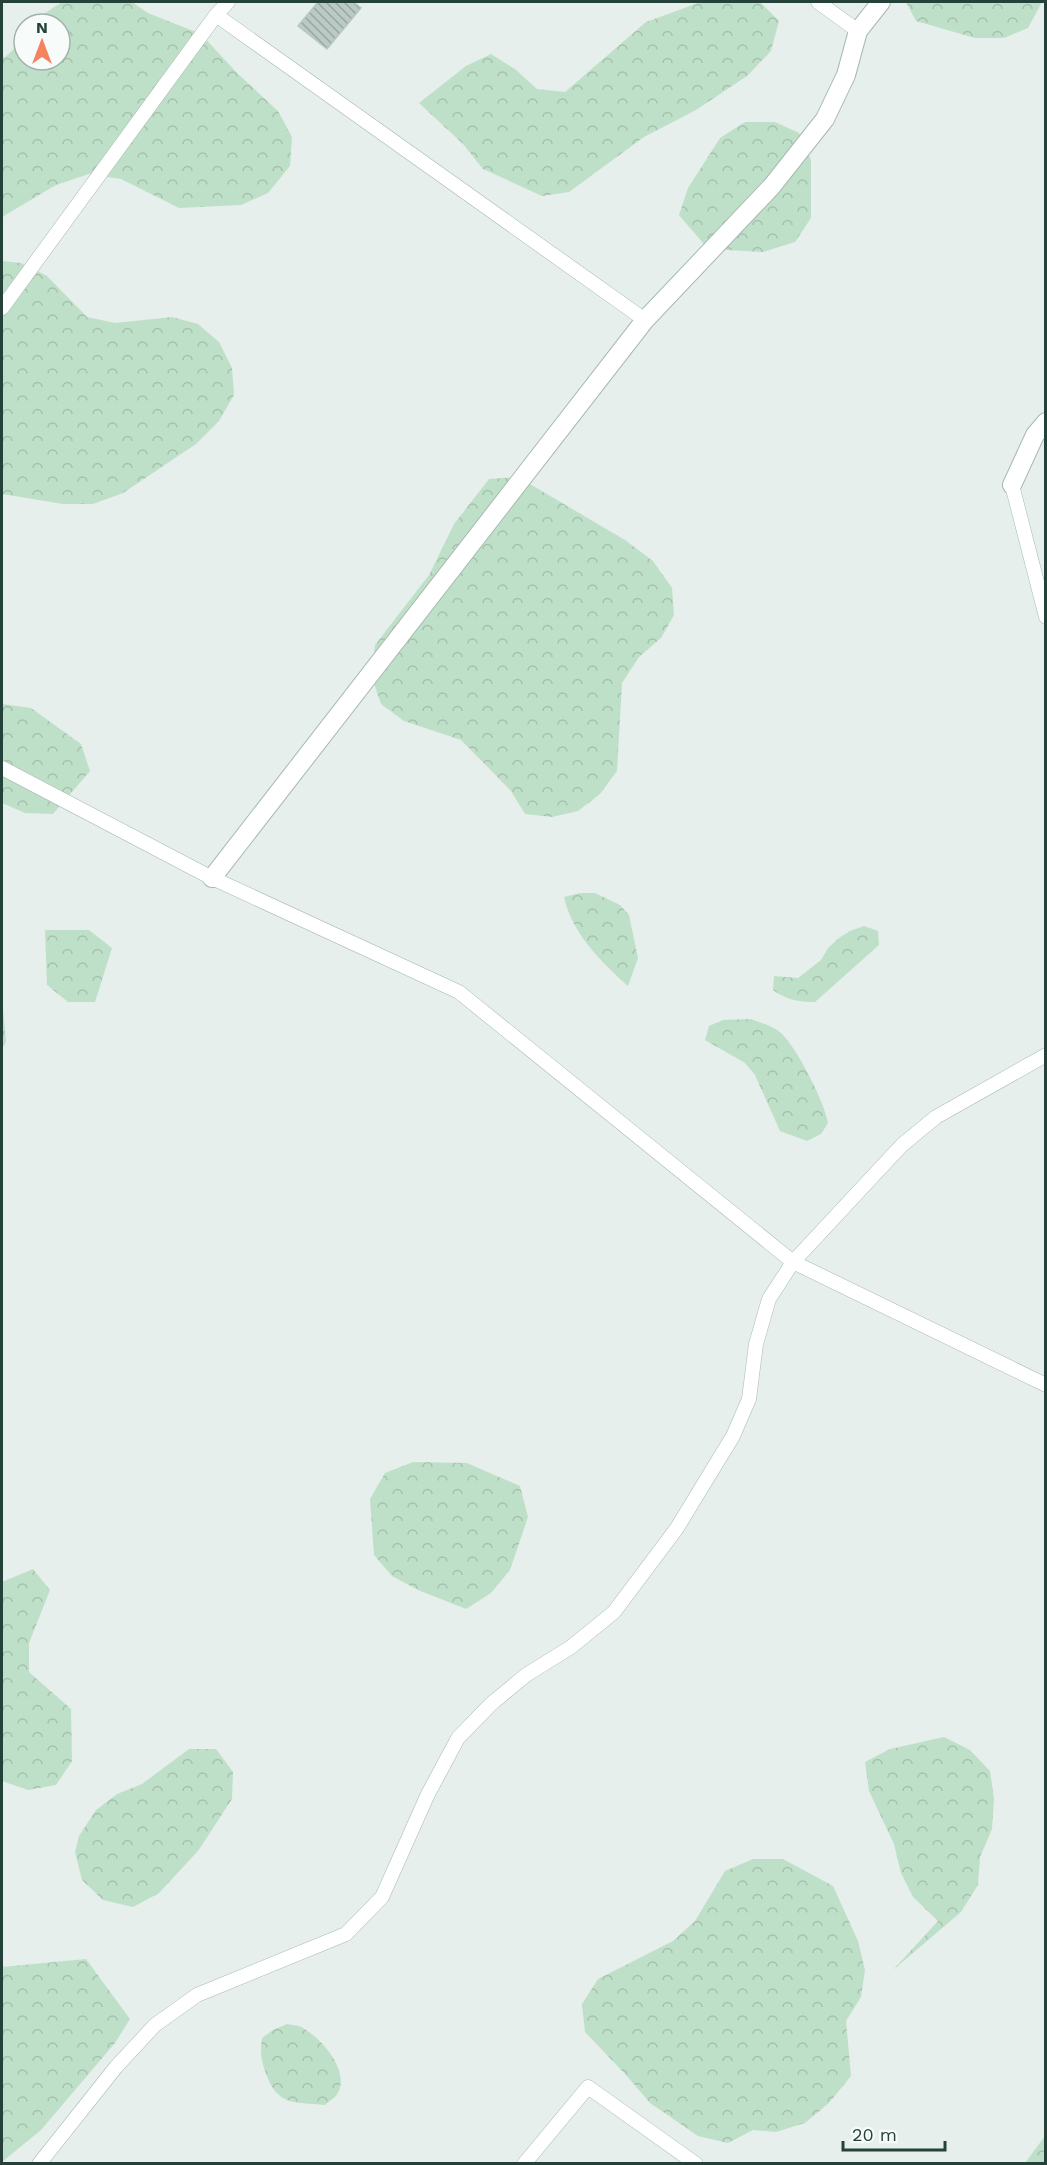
<svg xmlns="http://www.w3.org/2000/svg" width="1047" height="2165" viewBox="0 0 1047 2165" font-family="'Work Sans',sans-serif">
<style>
.forest{fill:url(#forest-crowns)}
.building{fill:url(#building-back-hatch);stroke:#b8c9c2;stroke-width:1.5}
.lines{fill:none;stroke-linecap:round;stroke-linejoin:round}
.service-casing{stroke:#a8b8b2;stroke-width:15}
.minor-casing{stroke:#a8b8b2;stroke-width:20}
.service{stroke:#fff;stroke-width:14}
.minor{stroke:#fff;stroke-width:18}
</style>
<defs>
<pattern id="forest-crowns" width="20" height="18" patternUnits="userSpaceOnUse" patternTransform="scale(1.5)"><rect width="20" height="18" fill="#bfe0c8"/><path d="M2 6a3 3 0 1 1 6 0M12 15a3 3 0 1 1 6 0" fill="none" stroke="#a4c1ad"/></pattern>
<pattern id="building-back-hatch" width="6" height="6" patternUnits="userSpaceOnUse" patternTransform="scale(1.5)"><rect width="6" height="6" fill="#bbcac4"/><path d="M-1 5l2 2M0 0l6 6M5-1l2 2" fill="none" stroke="#98a6a0"/></pattern>
</defs>
<rect width="100%" height="100%" fill="#e6efeb"/>
<path class="forest" d="M62 2H132L148 13 201 34 237 73 278 111 292 137 290 166 268 193 241 205 179 208 121 179 89 174 56 185 2 217V57H5L24 40V60H60V24H36L42 15Z
M701 2H760L779 21 771 51 747 76 696 110 644 137 569 192 542 196 483 169 463 144 419 103 466 66 491 54 515 69 537 89 565 92 646 22Z
M906 2H1042L1028 28 1004 38H975L916 21Z
M745 122H775L799 133 811 160V218L795 242 763 252 708 249 679 215 688 188 720 138Z
M2 261 21 263 47 276 87 317 115 323 172 317 198 324 219 342 232 368 234 395 219 421 196 444 123 493 93 504H63L2 494Z
M518 477 625 540 653 561 672 588 674 615 661 638 639 657 622 683 617 771 600 794 578 811 552 817 525 814 511 791 461 740 404 721 381 704 371 675 375 645 429 575 454 524 489 479Z
M2 704 31 708 81 744 90 771 53 814 25 813 2 803Z
M580 893H595L620 905 629 915 638 958 628 986C601 962 572 933 564 897Z
M864 926 878 931 879 945 815 1002C798 1002 787 1000 773 990L774 976 798 978 821 960 828 948 839 938 850 931Z
M45 930H89L112 948 95 1002H68L47 985Z
M2 997 6 1042 2 1049Z
M751 1019C761 1023 773 1026 781 1033 797 1048 824 1101 828 1123L821 1134 807 1141 780 1131 755 1075 745 1063 705 1040 709 1026 723 1020Z
M413 1462 467 1463 520 1486 528 1517 510 1570 491 1593 466 1609 418 1590 392 1576 374 1555 370 1499 385 1473Z
M33 1569 50 1590 29 1643V1672L71 1709 72 1761 56 1785 28 1790 2 1781V1582Z
M944 1737 970 1750 990 1771 994 1799 992 1829 980 1857 978 1885 961 1912 893 1970 938 1921 913 1897 901 1873 894 1844 869 1791 865 1762 890 1749Z
M189 1749H216L233 1772 232 1799 198 1851 159 1893 133 1907 103 1900 82 1880 75 1852 79 1836 96 1810 117 1794 142 1784Z
M753 1859H783L833 1886 858 1941 865 1970 861 1997 846 2021 851 2076 829 2103 805 2123 776 2132 753 2130 728 2143 698 2136 650 2103 626 2075 585 2032 582 2004 598 1979 673 1941 695 1921 725 1871Z
M86 1959 130 2019 115 2043 41 2130 2 2162V1967Z
M287 2024C291 2025 297 2025 301 2027 321 2037 353 2073 336 2096 333 2099 328 2102 325 2105 292 2102 277 2106 265 2071 261 2057 260 2052 262 2038L273 2030Z
M1045 2136V2163H1025Z"/>
<path class="building" d="M318 2H353L361 8 327 49 298 26Z"/>
<g class="lines">
<defs>
<path id="service" d="M818 2 858 31
M216 15 645 320
M2 308 216 15 228 2
M1012 485 1046 617
M2 768 212 878 459 992 793 1262 1046 1385
M39 2164 116 2067 155 2025 197 1995 346 1934 382 1897 428 1794 458 1738 491 1704 526 1675 571 1647 614 1612 677 1528 733 1436 749 1399 756 1344 769 1299 793 1262 902 1145 936 1117 1046 1055
M524 2164 588 2087 696 2164"/>
<path id="minor" d="M1012 485 1035 435 1046 422
M212 878 645 320 772 186 825 119 846 75 858 31 881 2"/>
</defs>
<use href="#service" class="service-casing"/>
<use href="#minor" class="minor-casing"/>
<use href="#service" class="service"/>
<use href="#minor" class="minor"/>
</g>
<rect width="1047" height="2165" fill="none" stroke="#24423a" stroke-width="6"/>
<g transform="translate(42 42)"><circle r="28" fill="#f7fbf9" stroke="#a3b1ad" stroke-width="1.5"/>
<path d="M0-4.5L10 22L0 15L-10 22Z" fill="#f4845f"/>
<text y="-9" font-size="16" font-weight="bold" text-anchor="middle" fill="#24423a">N</text>
</g>
<path d="M843 2141v9h102v-9" fill="none" stroke="#24423a" stroke-width="3"/>
<text x="852" y="2141" font-size="18" fill="#24423a" stroke="#f7fbf9" stroke-width="4.5" paint-order="stroke">20 m</text>
</svg>
